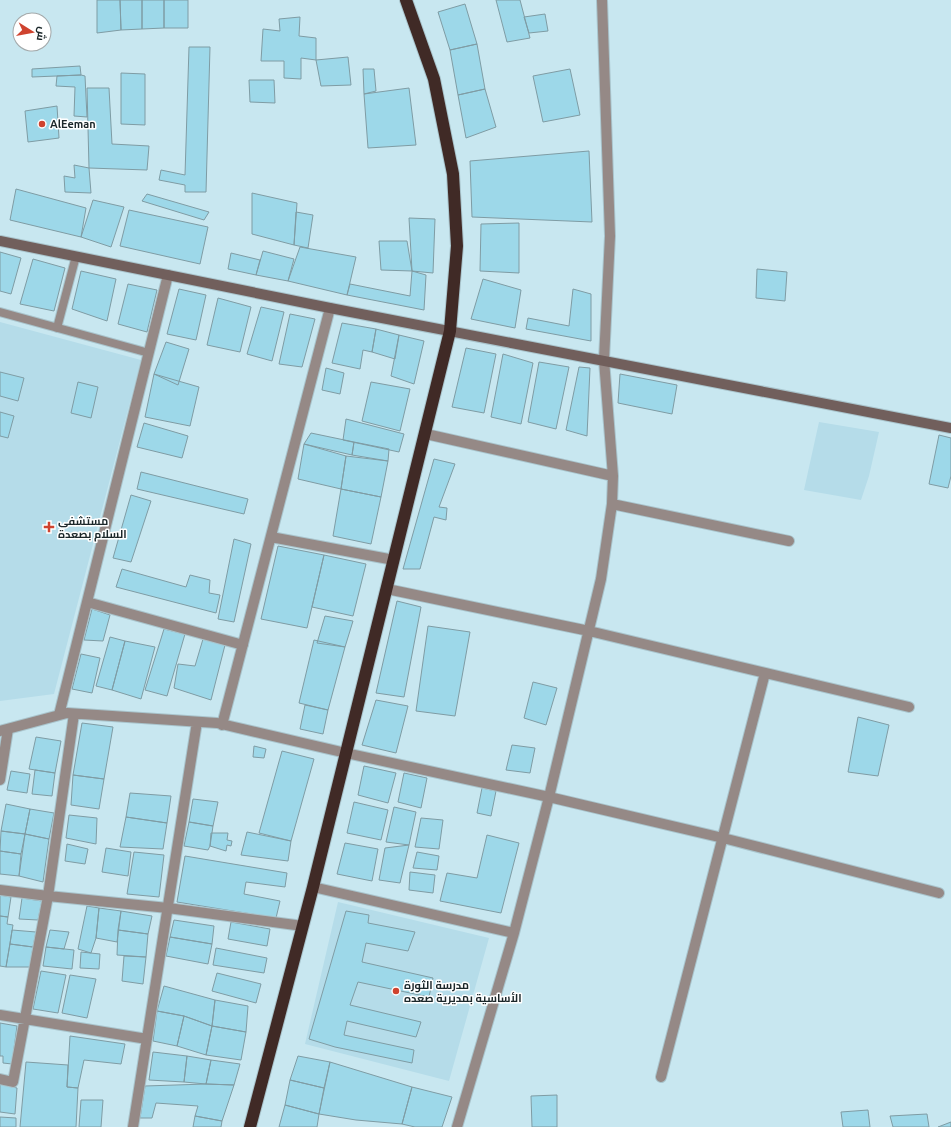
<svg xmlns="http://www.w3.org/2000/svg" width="951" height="1127" viewBox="0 0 951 1127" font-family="Ubuntu,Cairo,sans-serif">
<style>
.built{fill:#b5dce9}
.building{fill:#9dd8e9;stroke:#7f9ca4}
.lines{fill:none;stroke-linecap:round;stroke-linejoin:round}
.lane-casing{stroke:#a9c4cc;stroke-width:10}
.street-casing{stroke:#a9c4cc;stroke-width:12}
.secondary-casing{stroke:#a9c4cc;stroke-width:12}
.highway-casing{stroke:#a9c4cc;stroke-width:14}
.lane{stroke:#958986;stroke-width:8}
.street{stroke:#958986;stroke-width:10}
.secondary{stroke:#715f5c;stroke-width:10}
.highway{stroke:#402a26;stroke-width:12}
.poi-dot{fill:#cf432f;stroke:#fff;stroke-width:1.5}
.labels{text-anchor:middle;stroke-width:3;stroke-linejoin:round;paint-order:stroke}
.poi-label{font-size:11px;font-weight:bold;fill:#1b272a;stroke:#fff;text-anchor:start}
</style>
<rect width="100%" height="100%" fill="#c8e7f0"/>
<path class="built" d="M0 322 141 360 54 694 0 701Z
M819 422 879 432 869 476 861 500 804 490Z
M338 902 489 938 449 1081 305 1044Z"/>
<path class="building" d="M97 0H120L121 30 97 33Z
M120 0H142V29L121 30Z
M142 0H164V28L142 29Z
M164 0H188V28H164Z
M496 0H520L530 38 507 42Z
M465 4 477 44 450 50 438 12Z
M545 14 548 31 529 33 524 17Z
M300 17 299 36 316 38V60L301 58V79L284 78V61H261L263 29 280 31 279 19Z
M477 44 485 89 458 95 450 50Z
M189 47H210L206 192H185V185L159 180 161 170 185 175Z
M348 57 351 85 321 86 316 60Z
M80 66 81 75 32 77V69Z
M363 69H374L376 91 364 94Z
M570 69 580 115 543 122 533 76Z
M121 73 145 74V125L121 124Z
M81 75 85 76 87 117 74 116 75 87 56 86 57 76Z
M249 80H274L275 103 250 102Z
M87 88H109L112 144 149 146 147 170 89 168Z
M409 88 416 145 368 148 364 94Z
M485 89 496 127 466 138 458 95Z
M57 106 59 138 28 142 25 111Z
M589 151 592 222 472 217 470 161Z
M74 165 89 168 91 193 65 192 64 176 75 178Z
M16 189 86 208 81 237 10 220Z
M252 193 297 203 294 245 252 234Z
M147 194 209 212 204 220 142 201Z
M93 200 124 207 111 247 81 237Z
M129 210 208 227 200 264 120 246Z
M296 212 313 215 308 248 294 245Z
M409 218 435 219 433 273 412 271Z
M519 223V273L480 271 481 224Z
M379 241H407L412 271 381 270Z
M300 247 356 257 347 295 288 281Z
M263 251 294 259 288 281 256 275Z
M0 252 21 258 11 294 0 291Z
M231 253 260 260 256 275 228 269Z
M33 259 65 268 54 311 20 304Z
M757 269 787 272 785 301 756 298Z
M81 271 116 279 107 321 72 309Z
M412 271 426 275 424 310 347 295 350 284 410 296Z
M483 279 521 290 515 328 471 319Z
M128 284 157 290 147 332 118 324Z
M179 289 206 295 196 340 167 334Z
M573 289 591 294V341L526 329 528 318 569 326Z
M218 298 251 307 240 352 207 345Z
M261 307 284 312 272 361 247 354Z
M290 314 315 319 302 367 279 364Z
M342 323 376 329 372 352 363 350 360 369 332 363Z
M376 329 399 335 395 359 372 352Z
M399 335 424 341 414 384 391 376Z
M166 342 189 349 178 385 154 374Z
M466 348 496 354 484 413 452 407Z
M503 354 533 363 521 424 491 417Z
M539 362 569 367 556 429 528 422Z
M579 367 590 368 587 436 566 430Z
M326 368 344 373 340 394 322 390Z
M0 372 24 378 18 401 0 396Z
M154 374 199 387 190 426 145 417Z
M620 374 677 385 672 414 618 403Z
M78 382 98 387 91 418 71 413Z
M371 382 410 389 400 431 362 421Z
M0 412 14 416 8 438 0 436Z
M346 419 404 434 399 452 343 440Z
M144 423 188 436 182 458 137 447Z
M311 433 354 442 352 455 304 444Z
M939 435 951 438V476L948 488 929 484Z
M354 442 389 449 388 461 352 455Z
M304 444 346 456 341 489 298 479Z
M346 456 388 461 381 497 341 489Z
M434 459 455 464 439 507 447 508 446 520 434 517 420 569H403Z
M141 472 248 499 244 514 137 489Z
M341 489 381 497 371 544 333 536Z
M131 495 151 501 131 562 113 558Z
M234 539 251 544 234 622 218 619Z
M278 546 324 555 307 628 261 619Z
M324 555 366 564 353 616 312 607Z
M122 569 186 587 190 575 210 580 209 593 220 595 216 613 116 587Z
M397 601 421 607 404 697 376 693Z
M92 609 110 615 103 641 84 640Z
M325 616 353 621 345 647 317 643Z
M428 626 470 632 455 716 416 711Z
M164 629 185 634 167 696 145 690Z
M110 637 125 641 112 690 96 686Z
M203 639 225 645 211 700 174 688 178 664 195 666Z
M314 640 345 647 328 710 299 703Z
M125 641 155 647 141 699 112 690Z
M81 654 100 658 92 693 72 689Z
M533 682 557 688 546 725 524 718Z
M376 700 408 706 396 753 362 745Z
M305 705 328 710 323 734 300 729Z
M858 717 889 725 878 776 848 772Z
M82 723 113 727 104 779 73 775Z
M36 737 61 741 55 773 29 769Z
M512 745 535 748 530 773 506 770Z
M254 746 266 749 264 758 253 757Z
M282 751 314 759 291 841 259 833Z
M364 766 396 773 388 803 358 795Z
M35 770 55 773 52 796 32 794Z
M11 771 30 774 27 793 7 790Z
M404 773 427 778 421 808 398 802Z
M73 775 104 779 99 809 71 805Z
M482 788 496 791 491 816 477 813Z
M130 793 171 796 167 823 126 817Z
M193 799 218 802 213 826 189 822Z
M354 802 388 810 381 840 347 833Z
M6 804 30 809 25 834 1 831Z
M394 807 416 812 409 845 386 842Z
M30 809 54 813 49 839 25 834Z
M69 815 97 818 96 844 66 838Z
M126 817 167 823 163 849 120 847Z
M421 818 443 820 439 849 415 847Z
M189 822 213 826 210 846 208 850 184 846Z
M1 831 25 834 21 854 0 851Z
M247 832 291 841 288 861 241 855Z
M211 833H228L227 840 232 841 231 846 227 845 226 851 210 846Z
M25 834 49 839 43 882 19 876Z
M487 835 519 843 501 913 440 901 447 873 477 878Z
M345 843 378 849 372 881 337 874Z
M67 844 88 849 85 864 65 861Z
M409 845 400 883 379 880 385 848Z
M106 848 131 852 128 876 102 872Z
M0 851 21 854 19 876 0 874Z
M134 852 164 855 159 897 127 894Z
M417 852 439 856 437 870 413 868Z
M185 856 287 873 285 887 246 882 244 894 280 901 276 918 177 902Z
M410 872 435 875 433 893 409 890Z
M0 895 11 897 8 917 0 916Z
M22 898 42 901 38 920 19 919Z
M87 906 99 908 96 938 91 953 78 949Z
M99 908 121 911 117 942 96 938Z
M121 911 152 916 148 934 118 930Z
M346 911 369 915 368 923 415 932 408 951 366 943 362 962 433 978 429 997 358 982 350 1005 421 1022 416 1037 347 1021 344 1035 414 1050 412 1063 335 1047 309 1039Z
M0 916 8 917 7 924 13 925 6 967 0 966Z
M174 920 214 926 212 944 170 937Z
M231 922 270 929 267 946 228 939Z
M12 930 36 932 33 947 10 944Z
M50 930 69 932 64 949 46 947Z
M118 930 148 934 146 957 117 955Z
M170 937 212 944 208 964 166 956Z
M10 944 33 947 30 967H6Z
M46 947 74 950 72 969 43 966Z
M216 948 267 958 264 973 213 965Z
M81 952 100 954 99 969 80 968Z
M124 956 146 957 143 984 122 981Z
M41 971 66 975 58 1013 33 1009Z
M217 973 261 984 256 1003 212 991Z
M70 975 96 979 87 1018 62 1013Z
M164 986 215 1000 212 1026 184 1016 157 1011Z
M215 1000 248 1006 246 1032 212 1026Z
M157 1011 184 1016 177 1046 153 1041Z
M184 1016 212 1026 206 1055 177 1046Z
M0 1023 17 1026 12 1064 3 1063V1056H0Z
M212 1026 246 1032 241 1060 206 1055Z
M70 1036 125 1044 121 1064 84 1060 78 1088 67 1087Z
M153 1052 187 1056 184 1082 149 1080Z
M187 1056 211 1060 206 1084 184 1082Z
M298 1056 330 1062 324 1088 290 1080Z
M211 1060 240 1064 234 1085 206 1084Z
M26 1062 68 1065 67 1087 78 1088 76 1127H20Z
M330 1062 412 1087 402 1124 356 1120 319 1114Z
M290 1080 324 1088 319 1114 285 1105Z
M0 1084 17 1088 15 1114 0 1112Z
M206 1084 234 1085 222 1121 195 1116 198 1106 156 1103 152 1118H140L145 1086Z
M412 1087 452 1097 442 1127H415L402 1124Z
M557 1095V1127H532L531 1096Z
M81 1100H103L101 1127H79Z
M285 1105 319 1114 317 1127H279Z
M868 1110 870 1127H843L841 1112Z
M927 1114 929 1127H893L890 1116Z
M195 1116 222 1121 221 1127H193Z
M0 1117 16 1118V1127H0Z
M951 1122V1127H938Z"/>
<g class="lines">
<defs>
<path id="lane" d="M0 312 149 353
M57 328 76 256"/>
<path id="street" d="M426 434 613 476
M612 504 789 541
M271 537 394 560
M387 589 589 631 909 707
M87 602 243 645
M59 715 168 275
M222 725 330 308
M0 731 67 713 217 723 346 753 549 797 723 838 939 893
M0 780 8 729
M313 887 514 933
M0 890 48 896 168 908 303 926
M0 1015 147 1039
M661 1077 765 673
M0 1079 13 1082 48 896 74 714
M133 1127 197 722
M457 1127 514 933 549 797 601 579 612 504 613 476 604 360 610 236 602 0"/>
<path id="secondary" d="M0 241 330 308 951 428"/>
<path id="highway" d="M250 1127 313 887 450 331 457 246 453 174 434 79 406 0"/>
</defs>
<use href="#lane" class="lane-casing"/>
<use href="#street" class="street-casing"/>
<use href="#secondary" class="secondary-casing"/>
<use href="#highway" class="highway-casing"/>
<use href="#lane" class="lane"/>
<use href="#street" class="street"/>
<use href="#secondary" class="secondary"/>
<use href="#highway" class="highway"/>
</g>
<g class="poi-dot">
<circle cx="42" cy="124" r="4"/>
<path d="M47 521h4v4h4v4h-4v4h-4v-4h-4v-4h4z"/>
<circle cx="396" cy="991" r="4"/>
</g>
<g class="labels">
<g class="poi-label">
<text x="50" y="128">AlEeman</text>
<text x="58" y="525">مستشفى<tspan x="58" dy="13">السلام بصعدة</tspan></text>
<text x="404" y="989">مدرسة الثورة<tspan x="404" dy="13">الأساسية بمديرية صعده</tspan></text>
</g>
</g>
<g transform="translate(32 32) rotate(101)"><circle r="19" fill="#ffffff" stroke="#a4a9aa"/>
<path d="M0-3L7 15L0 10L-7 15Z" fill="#cf432f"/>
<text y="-6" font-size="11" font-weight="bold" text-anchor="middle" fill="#1b272a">ش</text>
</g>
</svg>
